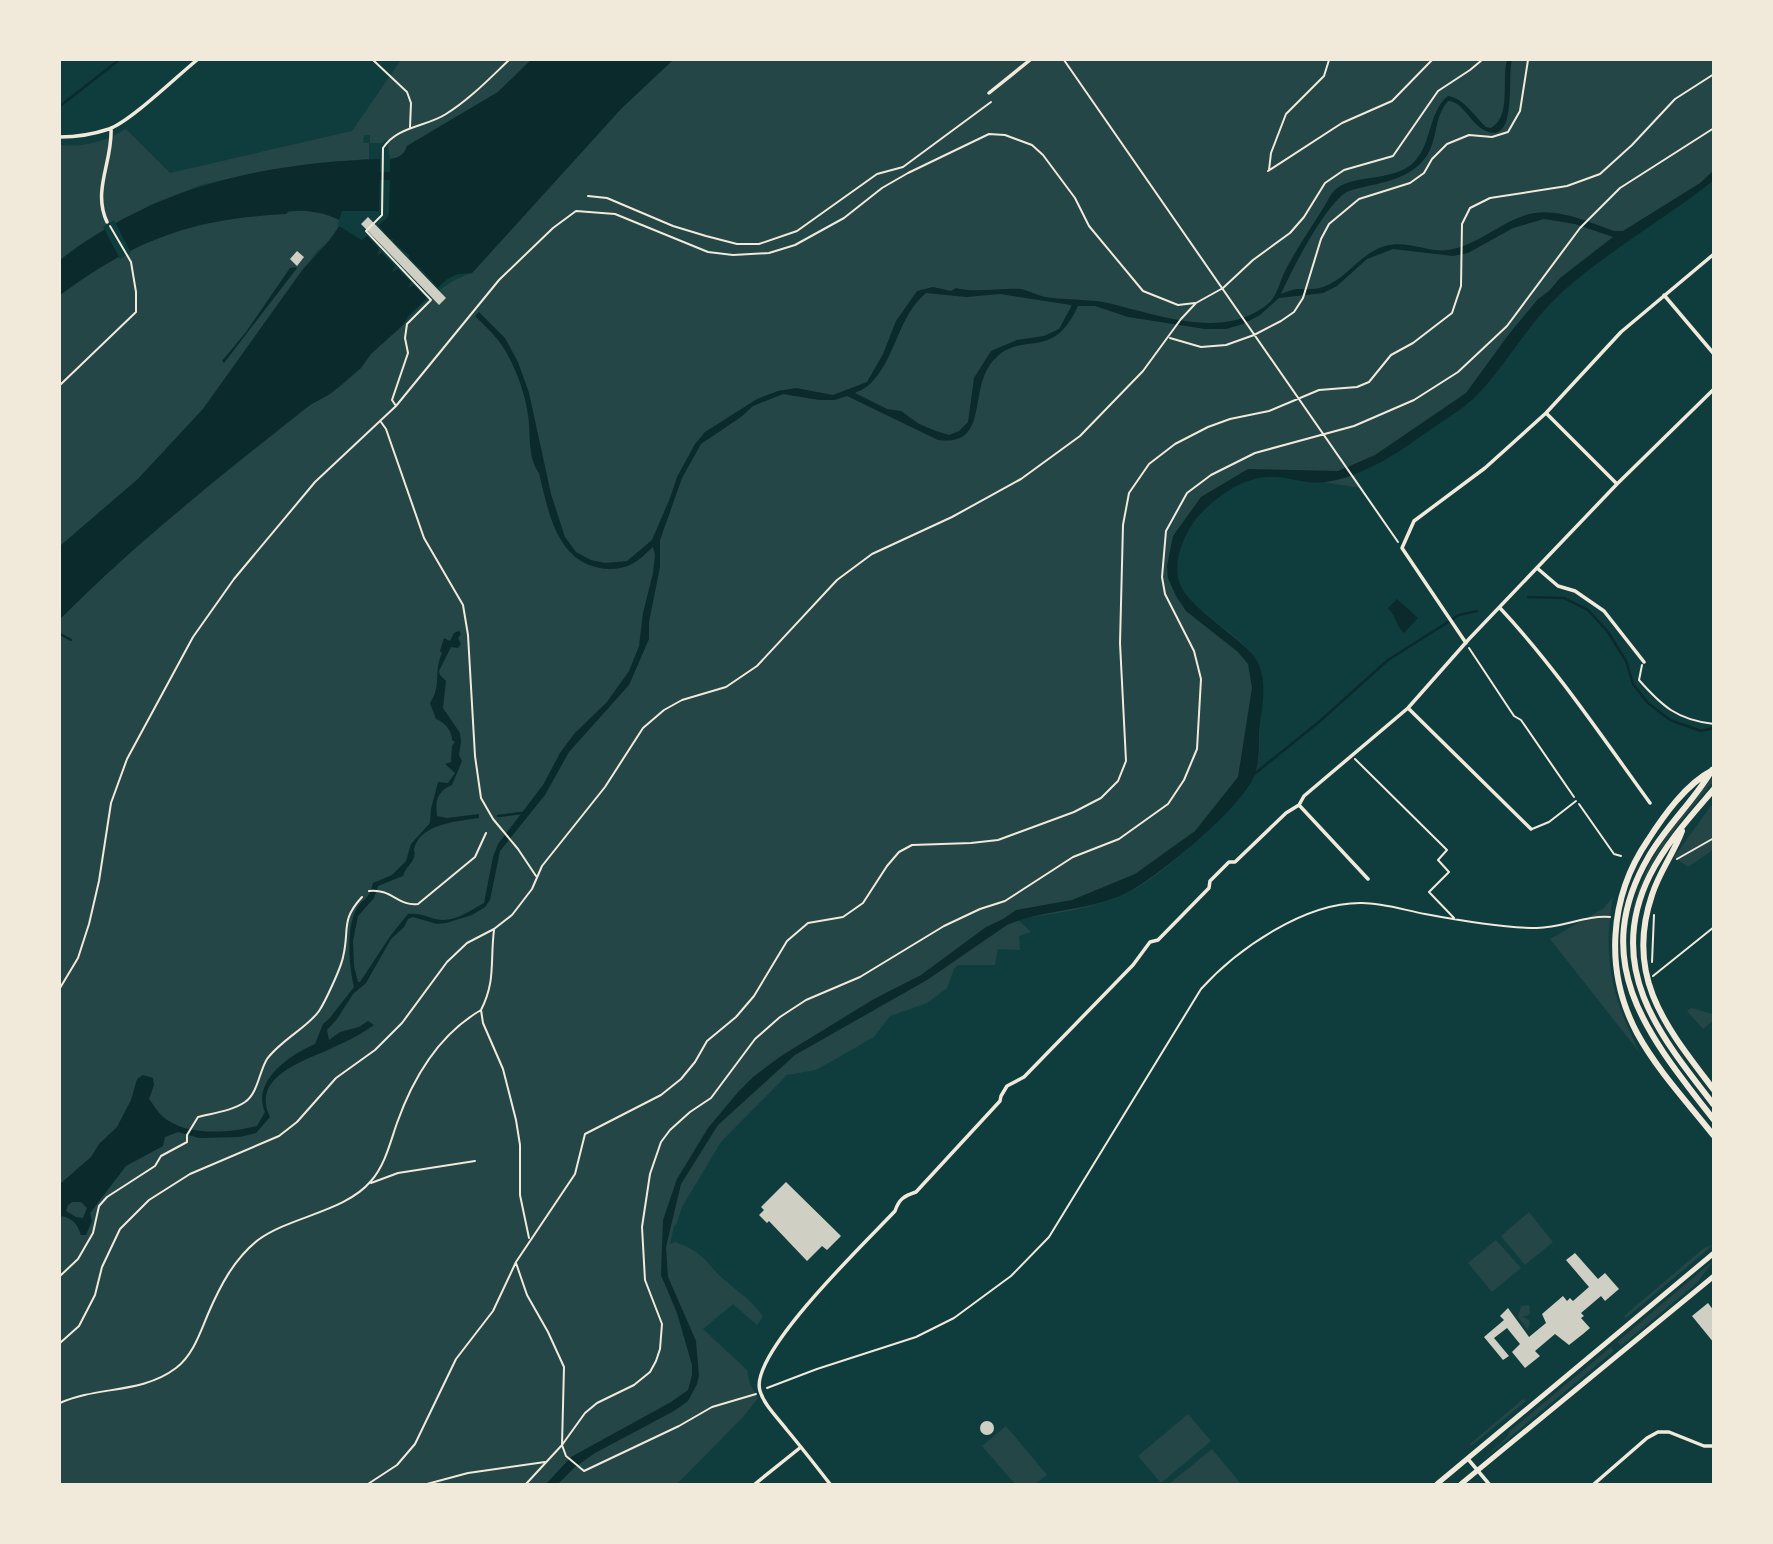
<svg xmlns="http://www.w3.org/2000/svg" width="1773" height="1544" viewBox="0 0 1773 1544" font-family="'Source Serif 4',serif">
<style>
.green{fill:#244646}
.water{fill:#0a2a2b;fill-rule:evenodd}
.pier{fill:#0f3d3e}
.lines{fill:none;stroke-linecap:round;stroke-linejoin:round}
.stream{stroke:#0a2a2b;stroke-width:2.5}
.canal{stroke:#0a2a2b;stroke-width:8}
.building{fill:#cfcfc3}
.path{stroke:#f1e9da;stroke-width:2}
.service{stroke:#f1e9da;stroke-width:2}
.minor{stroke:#f1e9da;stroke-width:3.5}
.secondary{stroke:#f1e9da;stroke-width:5}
.trunk{stroke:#f1e9da;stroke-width:6}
</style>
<rect width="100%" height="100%" fill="#0f3d3e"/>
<path class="green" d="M401 60H531L498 92 407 146C404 155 399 158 390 159L387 139 382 143H370V135H364L363 143H369V159L317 163 259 172 201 185 150 205 60 260V145C83 148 106 141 126 129L170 173 352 131Z
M663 60H1713V181C1665 219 1611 248 1566 289 1528 323 1505 368 1469 403L1373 466 1353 473 1362 488C1335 485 1299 476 1273 476 1239 477 1208 502 1190 528 1182 542 1174 562 1178 579 1186 610 1244 633 1257 663 1265 681 1260 702 1260 721 1259 740 1261 761 1254 778 1247 794 1231 807 1219 819 1198 841 1156 879 1129 892 1095 909 1057 913 1021 919L1019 921 1031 932 1019 936 1020 950 998 949 995 965H958L954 969 947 988 927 1003 890 1016 874 1037 816 1070 787 1075 721 1142 682 1207 676 1225 674 1226 670 1244 675 1242C708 1254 704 1263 727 1282 742 1295 750 1299 763 1316L757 1325 733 1304 703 1329 747 1370 750 1384 758 1398 744 1416 677 1484H60V619C136 542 221 475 306 408 317 400 331 394 342 385 353 376 361 366 370 354 379 344 392 336 402 326 423 303 443 282 472 273Z
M307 210 330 215 339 220C340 232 330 241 321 248 314 253 309 264 303 270L203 409 138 479 60 546V295L96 269 130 249 181 230 216 220Z
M1713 777V782C1676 827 1644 861 1631 921 1640 863 1677 820 1713 777Z
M1713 803V850L1688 867 1674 857Z
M1613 897C1602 958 1612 998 1640 1053L1550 939 1604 908Z
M1691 1008 1713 1014V1021L1703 1029 1687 1011Z
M1529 1212 1553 1242 1525 1265 1501 1236Z
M1496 1240 1521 1268 1492 1292 1468 1263Z
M1713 1245 1626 1318 1624 1316 1704 1248Z
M1713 1261 1697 1283 1621 1346 1617 1342Z
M1529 1305 1530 1313 1527 1316H1522L1530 1321 1528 1330 1518 1317 1521 1306Z
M1611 1347 1614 1351 1480 1462 1507 1437 1510 1431Z
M1523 1399 1526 1401 1471 1446 1470 1444Z
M1188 1414 1211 1441 1161 1483 1138 1456Z
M1006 1426 1047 1475 1035 1484H1015L982 1446Z
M1212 1449 1241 1484H1169Z"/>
<path class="water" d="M531 60H673L621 109 472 273 458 274 447 279 408 316 404 324 371 354 361 368 330 394 310 405C224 473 138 541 60 619V546L138 479 203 409 303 269C316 255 329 243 339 226L362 240 387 218 389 214 390 159C399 158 404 155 407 146L498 92Z
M1507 60H1512C1507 75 1518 145 1486 131 1471 125 1463 101 1448 101 1431 121 1440 145 1420 164 1400 183 1374 183 1349 191 1328 199 1291 271 1281 294 1286 292 1291 290 1296 289 1305 289 1315 290 1323 287 1347 279 1360 253 1385 246 1409 239 1431 255 1453 249 1480 243 1500 223 1526 215 1554 206 1588 222 1614 231H1623L1700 183 1713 171V181C1666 218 1613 248 1568 287 1532 318 1511 358 1480 392 1468 406 1451 415 1436 426 1416 439 1395 456 1373 466 1360 473 1341 480 1326 482 1311 485 1292 478 1277 477 1247 474 1216 496 1197 518 1182 537 1168 571 1185 593 1197 609 1220 625 1236 639 1243 645 1252 652 1257 661 1267 680 1263 702 1260 722 1258 740 1261 760 1254 777 1241 808 1162 873 1132 890 1093 912 1046 908 1007 925L927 980 795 1055 718 1125 681 1184 666 1247 668 1277 696 1341 699 1376 697 1384 688 1401 674 1411 595 1453 575 1467 558 1484H546L571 1457 671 1402 688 1390 692 1375V1365L677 1313 661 1275 663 1220 677 1179 708 1128 739 1091 753 1077 781 1056 874 999 921 975 986 927 1003 919 1016 910 1072 900 1135 874 1195 831 1238 777 1252 688 1248 664 1238 652 1186 611 1176 596 1168 578 1167 566 1173 536 1201 497 1248 469 1338 471 1375 455 1466 393 1509 334 1538 299 1549 291 1560 278 1613 237 1575 224 1544 219 1513 228 1468 253 1453 256 1393 249 1367 259 1337 286 1323 293 1279 298 1260 315 1243 324 1226 329H1205L1128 317 1095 306H1078C1051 365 1021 327 992 362 968 391 990 447 938 440L847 396 835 400H819L783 394 753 406 741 417 701 444 682 478 660 540V567L649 622V639L629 685 569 752 545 795 500 851 490 900 485 907 472 915 446 923 437 924 413 917 408 919 404 927 391 939 366 983 353 994 337 1019 327 1030 329 1040 340 1032 359 1027 368 1021 374 1025C360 1035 345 1042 330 1049 304 1061 250 1077 270 1117L256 1133 240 1137 199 1138 178 1132 165 1137 163 1146 126 1166 90 1213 92 1221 86 1235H81C77 1224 74 1219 62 1216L60 1219V1184L91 1157 99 1144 117 1127 131 1100 137 1079 143 1075 153 1078 154 1085 149 1099C153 1104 157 1111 162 1116 185 1137 230 1133 257 1126L265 1112C251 1080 292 1054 315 1044L323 1024 329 1019 354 987C349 967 346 929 356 910 363 897 369 901 373 883L392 875 406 861 411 844 430 823 431 809 438 782 448 783 455 773 445 764 451 762 452 746 455 742 452 740C452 730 444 722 436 719L430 703C442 686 433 673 442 653L440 651 444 638 450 641 454 633 459 631 461 634 458 638 461 644 458 648 451 647 439 671 440 675 446 681 443 708 460 733 461 742 459 755 462 761 452 785C437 791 435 801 437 816L447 818 479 814V818C460 821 423 823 415 846 412 853 416 849 414 857 412 864 405 868 403 876L378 886 374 898 358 916 353 941 354 966 358 982H360L391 935 408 914C421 912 430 919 442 920 456 921 473 909 484 903L493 857 498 844 543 785 560 753 574 734 607 702 629 671 639 646 643 613 653 573 655 555 653 547C647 552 640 560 632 564 623 569 610 570 600 568 556 560 548 510 539 473 527 456 531 434 528 415 525 392 514 363 501 344 494 334 484 325 475 316L479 312 505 338 518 362 529 393 551 494 565 537 576 552 591 560 605 563 627 561 652 540 670 498 677 477 695 444 705 432 757 399 778 391 796 388 833 395 867 382 883 354 896 321 917 291 933 287 951 291 956 288C972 293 1001 288 1020 289 1028 290 1036 295 1045 297 1064 300 1084 299 1103 302 1154 313 1225 343 1270 302 1277 295 1280 282 1284 273 1295 251 1309 231 1322 210 1326 204 1329 197 1333 192 1350 173 1389 183 1412 164 1433 145 1427 113 1448 96 1464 98 1475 117 1486 127L1491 128C1512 116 1501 80 1507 60ZM926 293 966 297 1000 294 1071 305V307L1059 329 1044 336 1017 340 991 351 974 378 968 422 959 431 949 435 936 431 919 424 901 411 887 409 855 393C859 391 866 388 869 385 896 360 897 317 926 293ZM72 1202H81L87 1208 83 1218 76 1217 66 1211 68 1205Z
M380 159 379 211H342L339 220C324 212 306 210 289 211L286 214C190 219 137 239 60 295V260C154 187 262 163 380 159Z
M296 267 297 268 224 363 222 361 246 332 290 268Z
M1397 599 1418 618 1404 633C1395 624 1397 618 1388 608Z"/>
<path class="pier" d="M386 159H390L389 214 378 225 390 239H393V242L409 255V258L424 272 440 290 429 301 414 285 408 288 411 282 398 269 392 272 395 266 382 253 377 255 379 249 367 236 362 240 337 224 340 220 361 236 384 215 386 213Z
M114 220 131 253 120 259 103 227Z"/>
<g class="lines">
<path class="stream" d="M60 106 119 60
M1528 597 1564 598 1588 610 1608 632 1626 661 1633 684 1648 703 1670 720 1701 731 1714 728
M60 634 71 640
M1253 775 1320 721 1388 660 1459 615 1477 611
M498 816 522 813"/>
<path class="canal" d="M369 176H398"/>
</g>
<path class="building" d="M368 217 446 298 439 305 361 224Z
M297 251 304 257 297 266 290 259Z
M786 1182 841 1236 827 1250 822 1246 807 1261 769 1221 767 1223 759 1215 764 1210 761 1207Z
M1575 1253 1598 1279 1605 1273 1619 1289 1605 1301 1601 1296 1581 1313 1584 1316 1581 1318 1590 1328 1583 1334 1569 1345 1555 1334 1535 1351 1540 1356 1525 1368 1512 1352 1520 1344 1507 1328 1494 1338 1509 1356 1503 1360 1484 1337 1504 1320 1500 1316 1508 1308 1529 1337 1546 1323 1542 1314 1563 1296 1567 1301 1570 1298 1573 1301 1589 1287 1566 1260Z
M1708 1303 1714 1311V1343L1692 1316Z
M980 1428a7 7 0 1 1 14 0a7 7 0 1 1-14 0Z"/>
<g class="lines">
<path class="path" d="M373 60 407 92 411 103 410 127
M1064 60 1398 542
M1269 170 1271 153 1286 114 1324 76 1329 60
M1268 171 1342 123 1392 101 1432 60
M588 196 607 198 673 226 706 236 737 244H759L797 231 877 174 903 167 991 102
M1170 338 1201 347 1226 345 1254 335 1281 321 1294 312 1303 298 1321 239 1329 224 1359 199 1410 183 1424 173 1432 159 1447 144 1469 135 1492 137 1508 132 1520 111 1528 60
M60 385 136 312V292L131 262 110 226
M396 406 392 400 408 353 405 338 407 324 431 300 366 231 382 215 383 148C397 126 426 127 446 114 469 100 490 78 509 60
M381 422 386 429 424 538 463 605 468 635 475 756 481 798 493 819 518 849 536 876
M1469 648 1514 716 1521 720 1574 797
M1642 665 1639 680C1662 706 1677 720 1714 724
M1355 759 1447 850 1438 860 1449 872 1429 892 1454 918
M1579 804 1614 854 1621 856
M1677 859 1714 838
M369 891C391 888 399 907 418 904L475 857 486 833
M1652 962 1654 915
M1653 976 1714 927
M60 988 78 958 89 924 99 881 111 803 127 759 193 637 234 579 315 482 396 406 499 280 553 228 576 211 615 214 708 252 733 255 769 253 795 245 844 218 882 188 908 173 989 134 1005 135 1032 145 1043 155 1075 198 1089 226 1143 291 1178 305 1195 303
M481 1010 483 1023 503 1069 516 1120 520 1145V1195L529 1238
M481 1010C496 981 490 961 494 930
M371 1183 398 1173 475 1161
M516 1263 527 1295 548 1332 564 1367 562 1445 566 1456 584 1471 679 1426 712 1407 756 1394
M60 1276 78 1259 93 1233 99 1206 107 1197 155 1166 161 1156 187 1142V1135L198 1117C213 1113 232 1111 245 1102 258 1093 259 1072 267 1059 281 1040 308 1027 319 1011 325 1002 341 968 343 957 350 929 340 921 362 897
M60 1343 79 1326 95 1295 102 1267 120 1229 149 1200 190 1174 279 1136 297 1122 336 1078 375 1050 402 1023 447 962 467 943 494 929 512 915 532 889 542 866 605 787 643 728 664 710 682 700 726 687 757 666 837 580 872 554 952 517 1021 479 1080 436 1143 371 1181 319 1196 303 1223 288 1253 260 1290 233 1304 217 1325 183 1344 170 1393 156 1438 91 1470 70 1482 60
M767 1388 817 1369 916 1337 954 1318 1011 1276 1049 1237 1201 989C1237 949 1305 902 1362 903 1383 903 1404 910 1425 914 1457 920 1504 928 1537 928 1562 928 1586 915 1610 917
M60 1403C97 1386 142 1394 176 1368 193 1355 200 1333 208 1314 220 1286 234 1259 258 1240 291 1216 345 1212 371 1181 385 1165 390 1143 397 1123 413 1078 438 1035 481 1010
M368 1484 397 1465 415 1444 456 1359 493 1311 516 1262 575 1174 585 1134 661 1095 681 1079 695 1062 707 1041 736 1017 754 996 787 941 808 923 843 917 863 903 887 866 899 852 912 845 971 843 998 840 1074 812 1101 798 1118 781 1126 761 1120 643 1123 525 1129 493 1149 464 1175 444 1208 427 1230 419 1269 411 1319 390 1357 387 1369 382 1391 355 1413 343 1452 313 1461 286 1462 224 1470 208 1490 198 1567 186 1600 174 1632 145 1675 99 1714 74
M427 1484 468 1473 545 1462
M526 1484 562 1445 585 1413 597 1403 634 1385 650 1372 656 1361 660 1349 662 1324 645 1280 642 1227 650 1174 661 1142 670 1130 690 1112 711 1098 755 1039 780 1017 806 1000 860 977 944 926 980 909 1005 901 1073 857 1119 839 1168 804 1184 780 1197 749 1201 679 1194 651 1165 594 1162 577 1166 531 1187 493 1211 475 1255 453 1354 426 1414 400 1458 372 1507 326 1580 228 1620 188 1714 128"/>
<path class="service" d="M1532 829 1549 822 1576 801"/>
<path class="minor" d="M989 93 1030 60
M60 137C76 137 94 134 109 129 131 121 177 76 197 60
M107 222C92 190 113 161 111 128
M1664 295 1714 354
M1547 414 1617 484
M1537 568 1558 586 1575 591 1604 611 1644 662
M1500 608C1556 668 1602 737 1650 803
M1466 643 1402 548 1414 521 1485 468 1546 413 1621 332 1714 254
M1408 708 1531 829
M1299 805 1368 879
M1468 1459 1489 1484
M755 1484 801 1447
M830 1484C816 1466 802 1448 787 1430 778 1418 764 1405 760 1391 748 1354 868 1240 895 1211 899 1199 904 1196 916 1192L1000 1101 1001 1096 1007 1086 1024 1077 1133 965 1150 942 1158 940 1209 888 1210 881 1229 862H1235L1286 813 1299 805 1304 796 1408 708 1469 639 1617 484 1714 389
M1594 1484 1647 1438 1658 1432H1669L1704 1446H1714"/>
<path class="secondary" d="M1437 1484 1714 1253
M1461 1484 1714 1276"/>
<path class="trunk" d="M1712 770C1694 801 1667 825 1649 856 1586 963 1650 1038 1714 1120
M1713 770C1686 784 1664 815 1648 840 1609 897 1604 971 1637 1033 1657 1070 1688 1103 1714 1136
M1714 789C1691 816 1666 843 1650 875 1604 967 1659 1035 1714 1105
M1682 831C1674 853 1659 872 1652 895 1624 978 1667 1028 1714 1090"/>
</g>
<rect width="1773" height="1544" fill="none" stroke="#f1e9da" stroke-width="122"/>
</svg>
